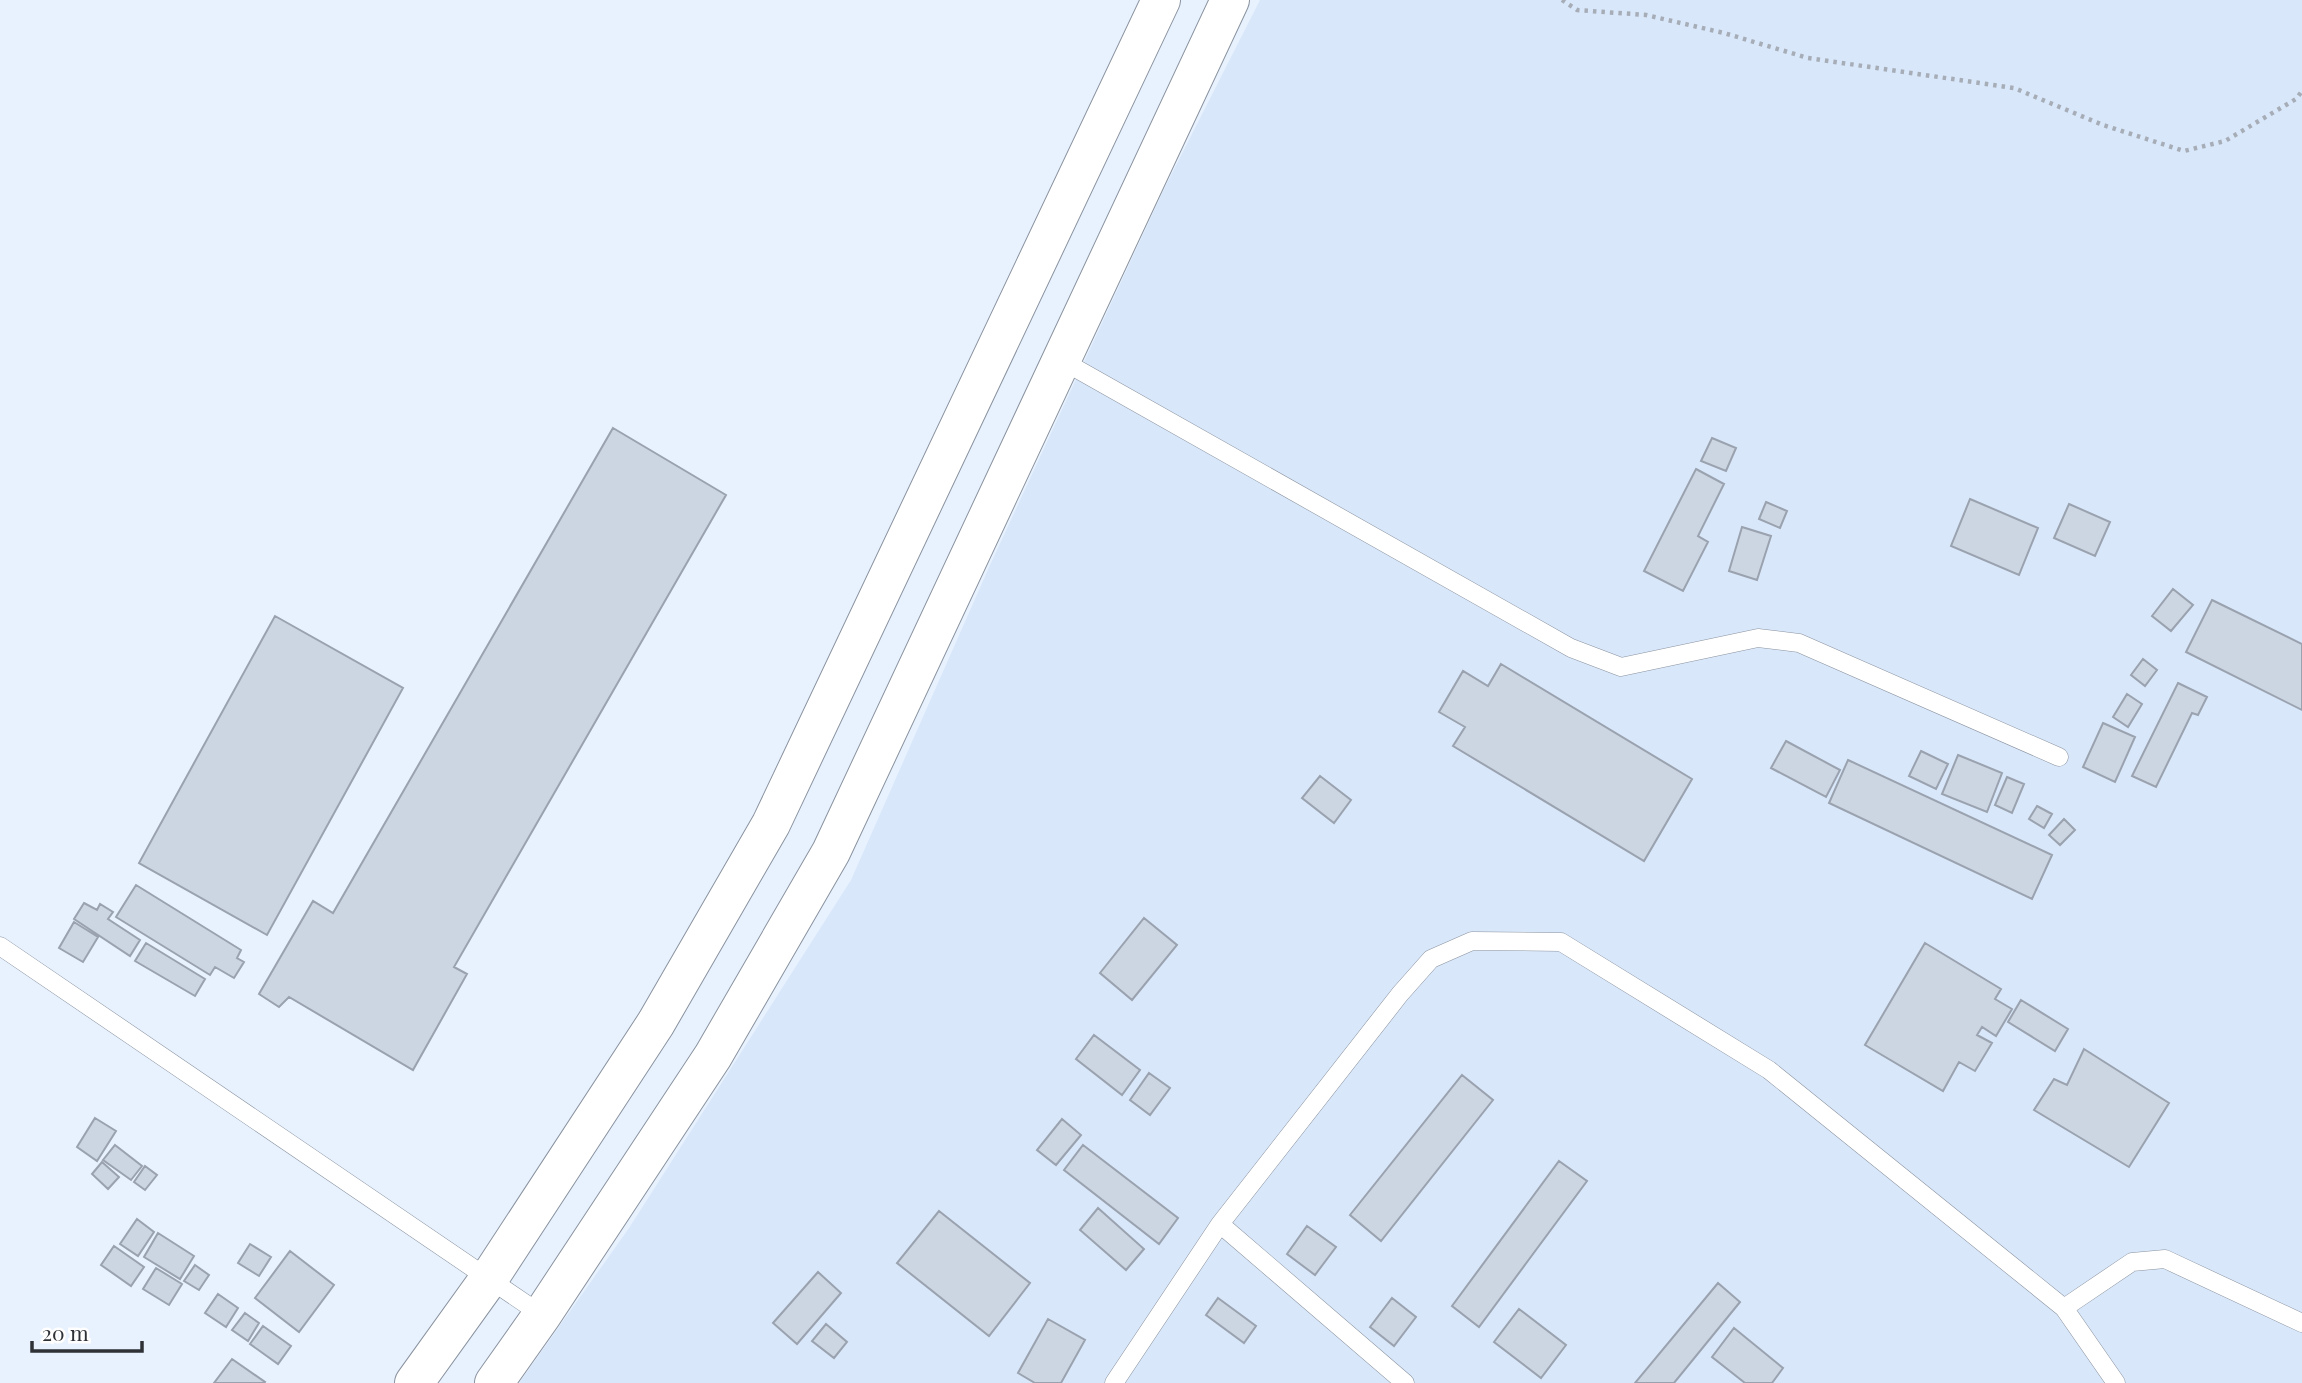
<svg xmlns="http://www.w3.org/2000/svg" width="2302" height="1383" viewBox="0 0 2302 1383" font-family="'Playfair Display',serif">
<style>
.built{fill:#d9e7fa}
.building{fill:#ccd5e2;stroke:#99a2ae;stroke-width:2}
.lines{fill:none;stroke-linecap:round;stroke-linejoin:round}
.service-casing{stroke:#8a939f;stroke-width:19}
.secondary-casing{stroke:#8a939f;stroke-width:40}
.path{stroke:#a6adb7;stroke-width:4.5;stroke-dasharray:3.5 5;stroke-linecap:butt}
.service{stroke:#fff;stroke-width:18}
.secondary{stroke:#fff;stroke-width:38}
</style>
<rect width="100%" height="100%" fill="#e8f2ff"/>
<path class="built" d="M1260 0H2302V1383H519L629 1228 851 880 990 565 1164 189Z"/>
<path class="building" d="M613 428 726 495 454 967 467 974 413 1070 289 997 279 1007 259 994 313 901 333 913Z
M1712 438 1736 448 1726 471 1701 461Z
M1696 469 1724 484 1698 536 1708 542 1683 591 1644 571Z
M1970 499 2038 528 2019 575 1951 546Z
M1766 502 1787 511 1780 528 1759 519Z
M2069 504 2110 522 2095 556 2054 538Z
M1742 527 1771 536 1757 580 1729 571Z
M2173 589 2193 605 2171 631 2152 616Z
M2212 600 2302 644V710L2186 652Z
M275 616 403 688 267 935 139 863Z
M2143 659 2157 670 2145 686 2131 675Z
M1501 664 1692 779 1644 861 1453 746 1465 727 1439 712 1463 671 1488 686Z
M2178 683 2207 697 2198 715 2192 713 2156 787 2132 776Z
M2127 694 2142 704 2128 727 2113 717Z
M2103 723 2135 737 2115 782 2083 767Z
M1786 741 1840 770 1826 797 1771 768Z
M1921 751 1948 764 1936 789 1909 776Z
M1958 755 2002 773 1987 812 1942 794Z
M1848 760 2052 855 2032 899 1829 803Z
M1320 776 1351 800 1334 823 1302 798Z
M2007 777 2024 784 2012 813 1995 805Z
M2037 806 2052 814 2044 828 2029 819Z
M2064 819 2075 830 2060 845 2049 835Z
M136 885 241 950 237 958 244 962 234 978 215 967 210 975 116 917Z
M84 903 97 910 100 904 113 912 108 919 140 940 130 956 74 919Z
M1144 918 1177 945 1132 1000 1100 973Z
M74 922 98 937 83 962 59 948Z
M146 943 205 979 195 996 135 961Z
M1925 943 2001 989 1995 999 2012 1009 1996 1036 1982 1027 1977 1035 1992 1043 1975 1071 1959 1062 1943 1091 1865 1045Z
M2021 1000 2068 1029 2055 1051 2008 1022Z
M1094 1035 1140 1070 1122 1095 1076 1059Z
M2084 1049 2169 1103 2129 1167 2034 1110 2054 1079 2067 1085Z
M1149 1073 1170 1088 1150 1115 1130 1100Z
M1462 1075 1493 1100 1381 1241 1350 1215Z
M95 1118 116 1131 97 1161 77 1147Z
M1062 1119 1081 1135 1056 1165 1037 1150Z
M115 1145 142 1166 131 1180 103 1160Z
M1083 1145 1178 1218 1159 1244 1064 1170Z
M1559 1161 1587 1181 1479 1327 1452 1306Z
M102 1162 119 1177 108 1189 92 1174Z
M145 1166 157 1175 145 1190 134 1182Z
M1098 1208 1144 1249 1126 1270 1080 1230Z
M939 1211 1030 1283 989 1336 897 1263Z
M137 1219 154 1232 138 1256 120 1244Z
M1307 1226 1336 1247 1315 1275 1287 1254Z
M158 1233 194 1256 180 1279 144 1257Z
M250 1244 271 1257 259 1276 238 1263Z
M114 1246 144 1267 131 1286 101 1265Z
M290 1251 334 1285 299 1332 255 1298Z
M195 1265 209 1275 199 1290 184 1281Z
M156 1268 182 1284 169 1305 143 1289Z
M818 1272 841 1293 797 1344 773 1323Z
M1718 1283 1740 1302 1674 1383H1635Z
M218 1294 238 1308 226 1327 205 1313Z
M1218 1298 1256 1326 1244 1343 1206 1315Z
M1392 1298 1416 1317 1394 1346 1370 1327Z
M1519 1309 1566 1345 1541 1378 1494 1342Z
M245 1313 259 1323 248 1341 232 1330Z
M1048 1319 1085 1340 1061 1383H1035L1018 1373Z
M826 1324 847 1342 834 1358 812 1341Z
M263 1326 291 1346 278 1364 250 1344Z
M1734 1328 1783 1368 1772 1383H1745L1712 1357Z
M232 1359 265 1382 264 1383H214Z"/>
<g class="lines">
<defs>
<path id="service" d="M1061 360 1571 648 1621 667 1758 638 1799 643 2059 757
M0 946 542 1315
M1220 1224 1405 1383
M2064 1308 2132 1262 2165 1259 2302 1323
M1114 1383 1220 1224 1400 994 1431 959 1472 941 1561 942 1769 1070 2064 1308 2116 1383"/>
<path id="secondary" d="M414 1383 488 1280 656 1023 771 824 1161 0
M494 1383 542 1315 713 1056 831 852 1230 0"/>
</defs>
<use href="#service" class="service-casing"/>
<use href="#secondary" class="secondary-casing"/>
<path class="path" d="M1562 0 1577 10 1646 15 1724 33 1808 58 2014 88 2103 125 2184 151 2225 141 2296 99 2302 91"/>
<use href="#service" class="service"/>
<use href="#secondary" class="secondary"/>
</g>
<path d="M32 1341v10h110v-10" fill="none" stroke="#2e3236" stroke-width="3.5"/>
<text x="42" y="1341" font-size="21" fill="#2e3236" stroke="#fefefe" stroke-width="5" paint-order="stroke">20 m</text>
</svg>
